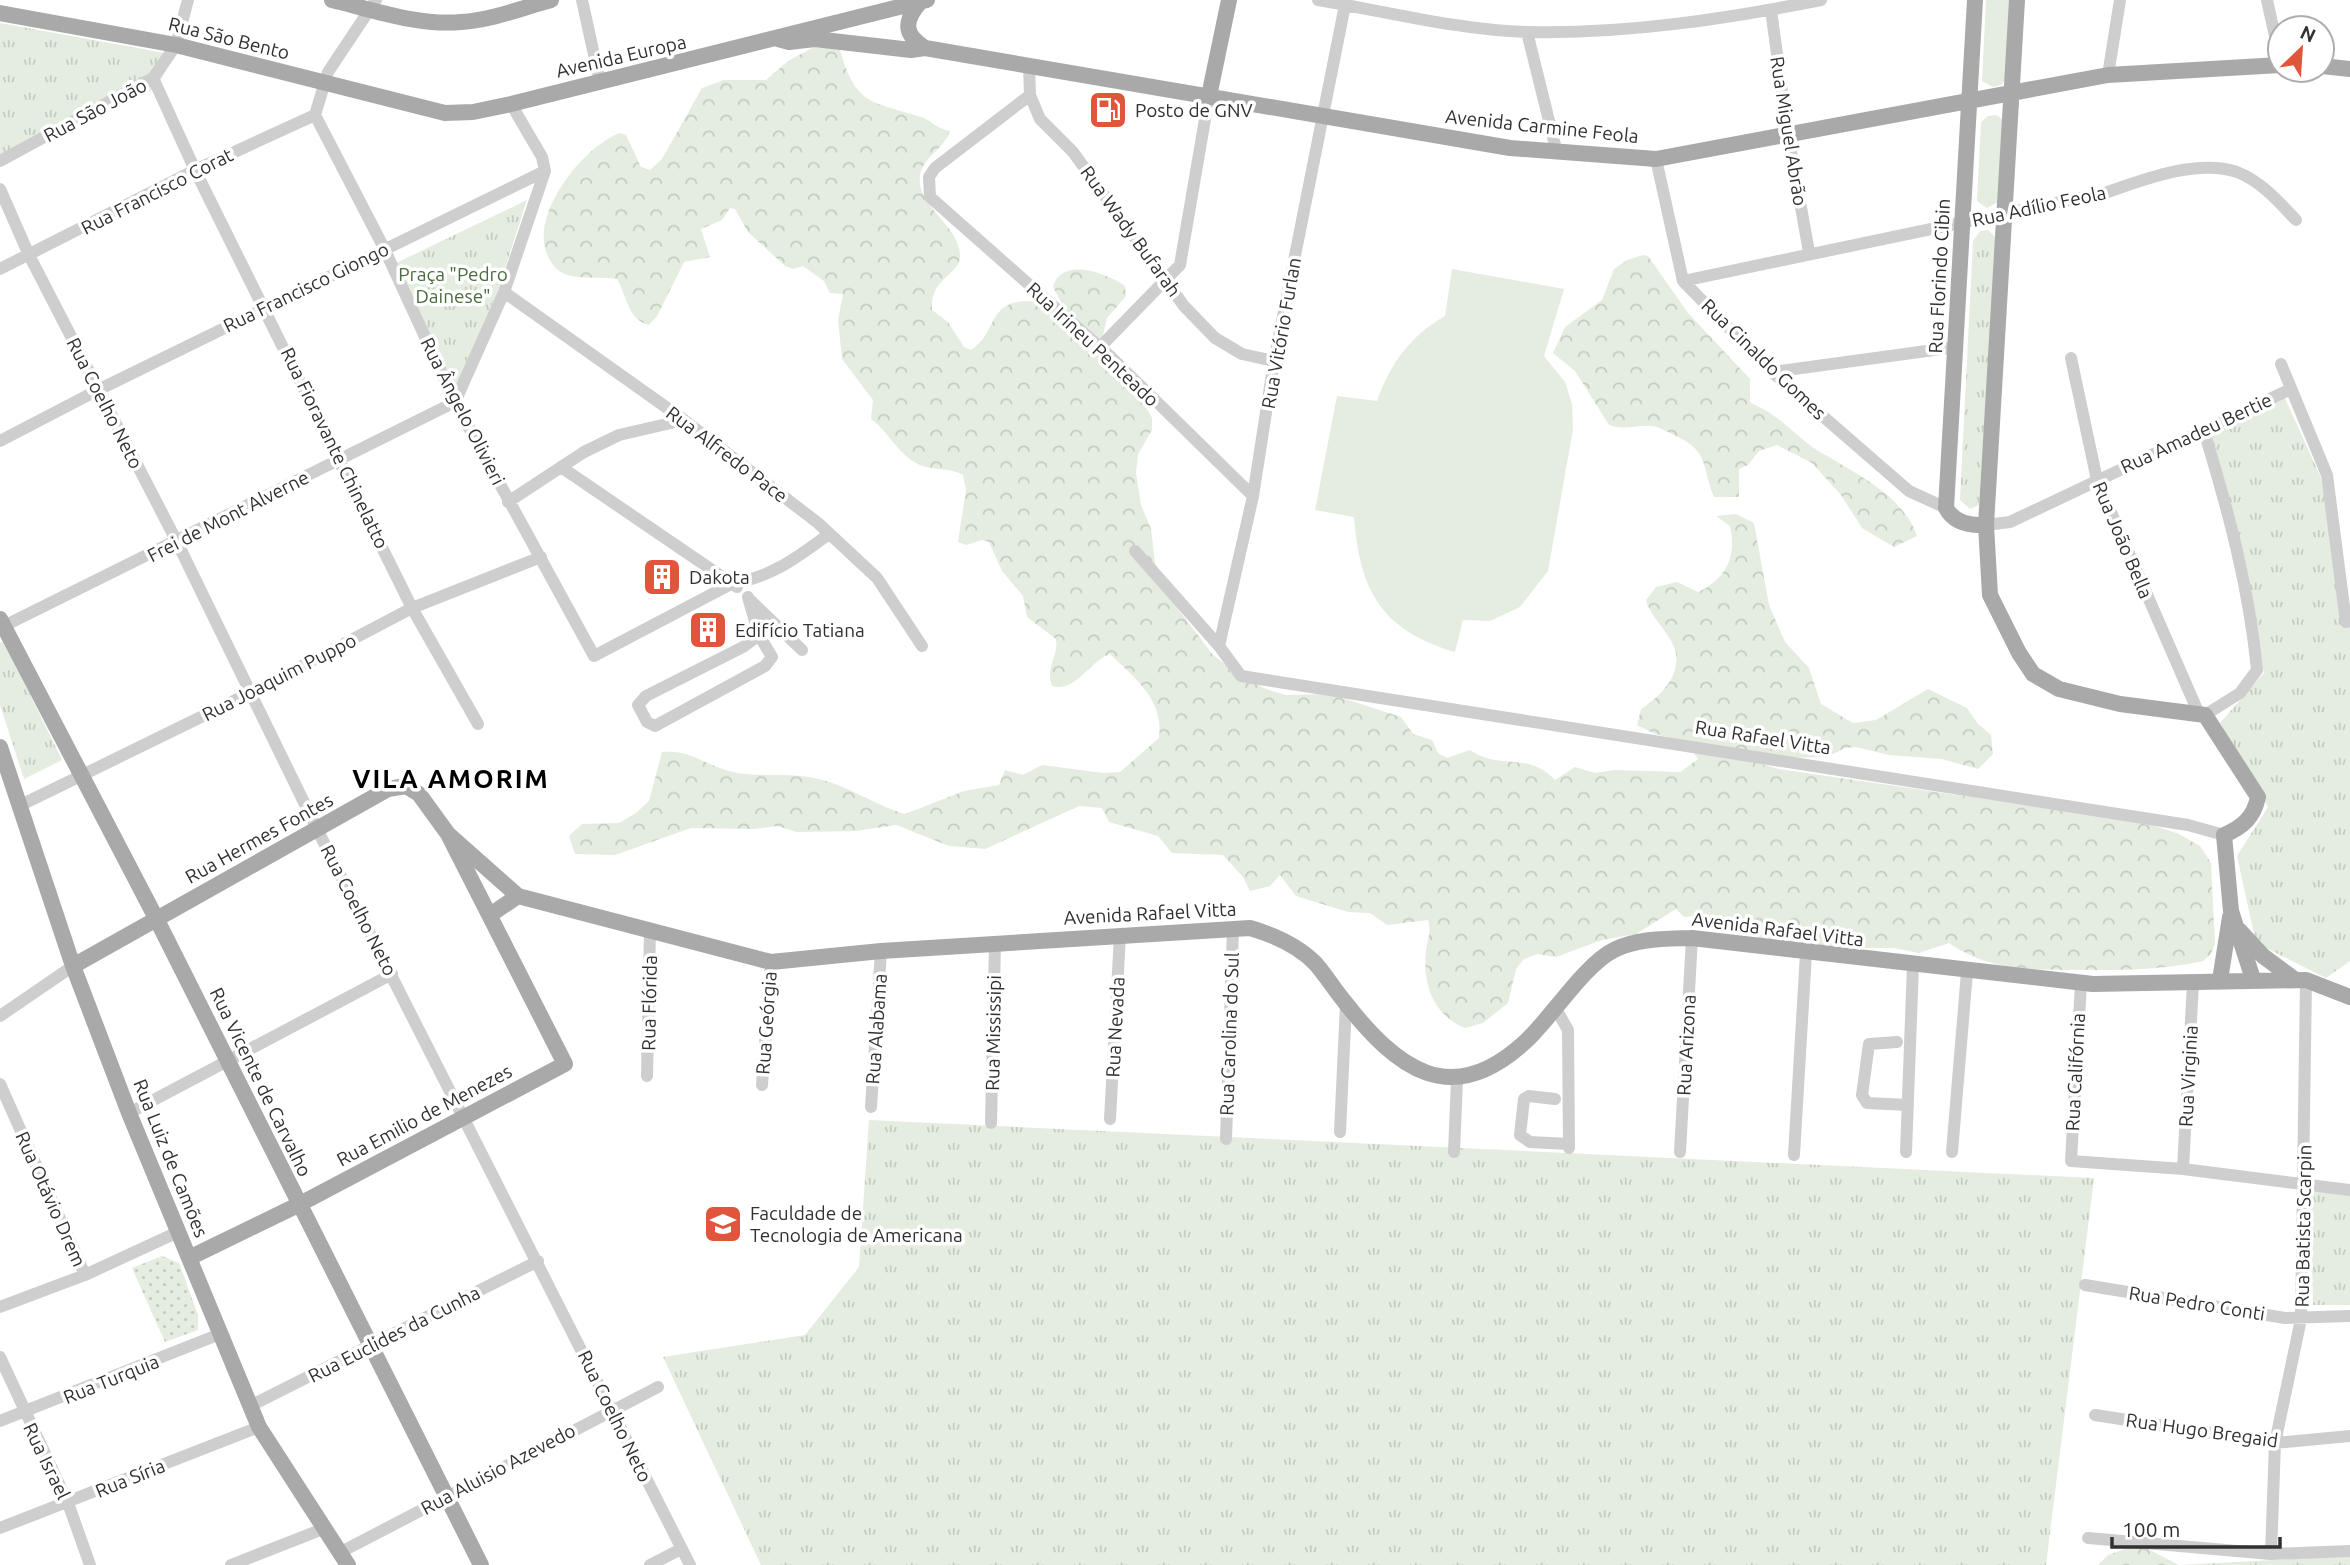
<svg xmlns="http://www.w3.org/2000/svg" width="2350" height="1565" viewBox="0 0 2350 1565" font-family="Ubuntu,sans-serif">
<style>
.grass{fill:#e4ede0}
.forest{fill:url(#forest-crowns)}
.park{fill:url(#park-tufts)}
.garden{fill:url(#garden-dots)}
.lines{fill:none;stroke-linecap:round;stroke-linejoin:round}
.minor{stroke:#cecece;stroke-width:12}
.major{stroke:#a9a9a9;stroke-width:16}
.labels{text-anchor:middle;stroke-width:7;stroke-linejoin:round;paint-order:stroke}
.street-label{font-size:19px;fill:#313131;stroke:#fff}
.poi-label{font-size:19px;fill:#313131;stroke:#fff;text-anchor:start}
.park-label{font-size:19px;fill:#4a6c3f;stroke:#fff}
.district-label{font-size:26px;font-weight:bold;letter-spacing:2px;fill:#000;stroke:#fff}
</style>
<defs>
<pattern id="forest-crowns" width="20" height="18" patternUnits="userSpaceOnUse" patternTransform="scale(1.75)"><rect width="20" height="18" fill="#e4ede0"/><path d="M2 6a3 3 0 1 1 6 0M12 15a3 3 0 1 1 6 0" fill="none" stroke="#c4ccc1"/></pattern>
<pattern id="park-tufts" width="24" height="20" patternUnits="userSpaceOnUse" patternTransform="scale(1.75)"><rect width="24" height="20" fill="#e4ede0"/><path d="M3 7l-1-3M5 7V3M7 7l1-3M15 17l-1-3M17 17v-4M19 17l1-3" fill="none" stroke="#c4ccc1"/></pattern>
<pattern id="garden-dots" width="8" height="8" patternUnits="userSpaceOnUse" patternTransform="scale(1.75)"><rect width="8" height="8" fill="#e4ede0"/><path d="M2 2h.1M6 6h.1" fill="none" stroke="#c4ccc1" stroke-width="1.8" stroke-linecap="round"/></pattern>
</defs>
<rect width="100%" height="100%" fill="#fff"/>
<path class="grass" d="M1986 0H2010L2006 78 2001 85 1993 87 1982 81Z
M1996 115 2004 120 1998 202 1987 208 1977 201 1981 122 1988 116Z
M1452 269 1564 289 1544 356 1565 382 1572 404 1573 429 1548 571 1520 607 1490 621 1463 620 1455 652C1381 630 1360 591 1354 517L1315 510 1337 396 1377 401C1390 364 1410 336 1445 316Z"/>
<path class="forest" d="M827 40 839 47C856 106 868 100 921 117 932 120 932 127 950 131 945 148 923 157 920 175 915 206 960 225 960 256 960 275 930 277 932 310L948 322 964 347 971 350C997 334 987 302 1027 301 1039 301 1053 310 1066 311L1053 287C1061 256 1107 273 1125 286L1126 296 1107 318 1102 339 1118 372 1143 402 1152 418V430L1138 454 1136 473 1141 505 1151 529 1156 571 1169 597 1213 655 1238 674 1266 689 1286 695 1330 694 1401 717 1413 734 1432 740 1438 753 1447 758 1470 750C1501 771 1529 751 1555 780L1575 767 1595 773 1614 770 1680 772 1698 759 1687 742 1655 734 1637 725 1641 709C1661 696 1684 673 1674 647 1667 629 1652 620 1646 600L1656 587 1677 582 1698 592C1726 579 1737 557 1730 526L1716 516 1736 514 1754 523 1769 605 1785 642 1809 668 1821 704 1853 723 1876 720 1928 689 1967 708 1978 724 1991 735 1993 754 1978 769 1942 759 1889 755 1856 747 1845 748 1827 757 1744 759 1779 769 2087 814 2155 826 2179 834 2200 846 2211 863 2215 943 2211 954 2203 961C2166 969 2134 970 2096 970 2044 969 1995 975 1949 943L1919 953 1894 948H1829L1779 943 1711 925 1699 915 1684 917 1676 909 1636 934 1602 940 1556 957 1537 954 1524 959 1516 969 1508 1003 1483 1023 1465 1028C1434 1016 1422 984 1426 952 1427 939 1432 933 1428 920L1387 925 1370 913 1348 912 1296 896 1280 875 1270 886 1250 891 1243 877 1223 855 1172 853 1158 836 1109 822 1102 808 1079 806 985 849 949 846 896 825 856 831 797 832 777 826 753 829 691 828 615 855 575 854 569 836 582 824 619 823 636 813 649 801 662 752C692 749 705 766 733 772 760 778 787 772 814 778 846 784 874 805 905 814L964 791 999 785 1005 770 1023 775 1042 765 1103 773 1120 772 1159 738C1164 700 1136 679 1110 654 1089 661 1076 693 1052 686 1045 665 1059 658 1056 639L1027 617 1023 596 1002 571 989 542 982 540 966 545 958 542 966 490 963 475C950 467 934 471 920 465 898 455 889 432 871 419L873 400 842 359 838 320 843 294 830 293 824 281 803 266 793 269 785 266 748 232 735 209 730 208 722 220 701 229 710 257 684 262 657 316 649 325C628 320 627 296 617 279 598 275 569 283 555 267 518 227 581 147 620 133L626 135 641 167 650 170 662 159 702 88 724 80H766L788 61Z
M1643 255 1648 256 1688 313 1750 379V402C1758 407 1767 410 1774 416 1789 426 1801 440 1817 450 1852 472 1903 494 1917 536L1894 547 1862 528 1841 495 1812 463 1777 445 1759 451 1748 465 1739 469V497H1714C1701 466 1710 451 1674 435 1667 432 1660 427 1653 426 1637 424 1625 431 1609 425L1575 371 1553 353 1565 327 1602 300 1614 269 1627 260Z
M2134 1546 2146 1548 2179 1565H2098L2108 1555Z"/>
<path class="park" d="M0 23 176 55 155 89 0 157Z
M527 200 498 290 455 392 394 264Z
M1988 230 1996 238 1979 505 1970 509 1960 500 1973 241 1980 231Z
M2284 396 2321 478 2345 628 2350 623V961L2326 978 2256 943 2237 856 2268 807 2220 723 2264 673 2240 563 2204 431Z
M4 641 62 760 24 779 0 705V643Z
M869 1120 2094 1178 2046 1565H761L663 1357 805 1335 859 1267Z
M2309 1187 2350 1192V1305H2313Z
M2350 1556V1565H2179Z"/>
<path class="garden" d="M162 1256 179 1263 198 1315V1330L165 1342 132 1268Z"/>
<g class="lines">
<path class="minor" d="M376 0 328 72 315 115 384 248 455 402 594 656 733 583C771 578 799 556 829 534
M582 0 600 82
M1318 0C1383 11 1464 31 1529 32 1627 34 1725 19 1821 0
M2267 0 2280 59
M1345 5 1274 361 1253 496 1219 646 1241 676 2188 825 2224 835
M1771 10 1788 135 1809 252
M1527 32 1557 153
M1029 65 1030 95 1040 119 1073 152 1184 306 1215 338 1242 354 1274 361
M2108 75 2120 0
M153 78 195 170 412 608 478 724
M1030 95 935 168 929 177 930 197 1111 357 1253 496
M1656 159 1683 281 1772 372 1909 491 1946 508
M0 161 153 78 176 45 188 0
M0 189 29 255 177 542 317 829 690 1565
M0 269 195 170 315 115
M1683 281 2108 192C2145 179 2197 159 2237 172 2261 181 2279 202 2296 220
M504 292 684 420 818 523 877 578 922 646
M1100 347 1180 265 1209 96
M2071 358 2097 480 2199 714
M2281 364 2327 475 2346 622 2350 621
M1772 372 1956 347
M2204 431C2228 510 2249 587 2257 670L2240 693 2205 715
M0 441 98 390 545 171
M561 467 737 587
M508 502 584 452 619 435 684 420
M1986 525 2010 522 2291 389
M1135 551 1219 646
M748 597 759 635 772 657 765 666 655 726 647 722 638 705 646 696 743 647 759 635
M750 600 802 650
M0 628 455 402 504 292 545 171 542 157 511 104
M21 805 250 693 412 608 541 557
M2081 983 2071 1161 2183 1169 2350 1190
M1556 1009 1568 1030 1569 1148
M0 1016 73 966
M1897 1042 1869 1044 1862 1095 1867 1103 1908 1105
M647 1076 650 930
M0 1084 85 1275
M762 1085 771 962
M1555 1099 1529 1096 1524 1099 1520 1135 1530 1142 1569 1144
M871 1107 881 951
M129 1113 392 974
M1110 1119 1120 935
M991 1123 995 944
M1340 1132 1346 1004
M1226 1139 1233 929
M1454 1152 1457 1080
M1680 1152 1692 938
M1906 1152 1913 965
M1952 1152 1967 972
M1794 1155 1806 953
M2183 1169 2193 983
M2085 1285 2285 1318 2350 1316
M0 1307 85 1275 178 1232
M0 1357 68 1503 90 1565
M250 1406 538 1261
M2095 1415 2275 1443 2350 1436
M0 1421 220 1334
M0 1528 259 1427
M2088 1538 2271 1554 2350 1551
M339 1553 658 1387
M2271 1554 2275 1443 2301 1319 2306 980
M231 1565 323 1529
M650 1565 681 1549"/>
<path class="major" d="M332 0C373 10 419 26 461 22 492 20 522 8 551 0
M1975 0 1946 508C1954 523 1970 526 1986 525
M2017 0 1986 525 1990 595 2019 653 2033 674 2059 689 2120 704 2205 715 2258 797C2254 817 2243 827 2224 835L2231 911 2253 979
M920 2C904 21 903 34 925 48
M0 13 176 45 445 113 473 112 511 104 927 0
M778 39 789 42 815 39 911 50 925 48 1510 148 1656 159 2108 75 2280 65
M2322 66 2350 69
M1209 96 1229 0
M0 619 157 920 481 1565
M0 747 73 966 129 1113 259 1427 348 1565
M448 834 518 896 771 962 881 951 1250 928C1274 935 1297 945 1315 963 1325 974 1334 989 1344 1001 1397 1069 1451 1111 1526 1041 1552 1017 1584 965 1614 950 1637 938 1667 939 1692 938L2093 984 2306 980 2350 997
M490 915 518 896
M2239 930 2263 956 2294 979
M73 966 388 789 406 786 419 794 448 834 565 1064 298 1205 189 1258
M2220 980 2230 917"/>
</g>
<defs>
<symbol id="fuel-square" viewBox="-11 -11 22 22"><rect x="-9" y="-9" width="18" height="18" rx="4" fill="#e0553c" stroke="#fff"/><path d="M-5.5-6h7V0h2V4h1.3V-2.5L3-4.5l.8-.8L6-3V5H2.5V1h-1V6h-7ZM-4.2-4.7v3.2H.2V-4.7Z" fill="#fff"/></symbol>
<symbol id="building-square" viewBox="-11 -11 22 22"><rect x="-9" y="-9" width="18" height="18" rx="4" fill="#e0553c" stroke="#fff"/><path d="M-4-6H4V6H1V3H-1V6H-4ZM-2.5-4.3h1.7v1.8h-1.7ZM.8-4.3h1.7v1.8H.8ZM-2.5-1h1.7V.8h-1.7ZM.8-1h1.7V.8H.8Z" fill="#fff"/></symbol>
<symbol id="university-square" viewBox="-11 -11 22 22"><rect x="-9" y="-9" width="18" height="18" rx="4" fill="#e0553c" stroke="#fff"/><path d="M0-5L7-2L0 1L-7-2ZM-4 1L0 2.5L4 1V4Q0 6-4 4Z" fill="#fff"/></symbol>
</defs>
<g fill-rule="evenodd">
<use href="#fuel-square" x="1086" y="88" width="44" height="44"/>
<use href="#building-square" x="640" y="555" width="44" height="44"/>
<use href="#building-square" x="686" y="608" width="44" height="44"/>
<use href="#university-square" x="701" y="1202" width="44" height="44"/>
</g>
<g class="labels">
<g class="street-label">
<text transform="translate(229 38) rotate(14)" y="7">Rua São Bento</text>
<text transform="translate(621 56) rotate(-13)" y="7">Avenida Europa</text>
<text transform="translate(95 110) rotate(-28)" y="7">Rua São João</text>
<text transform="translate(1542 126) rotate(6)" y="7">Avenida Carmine Feola</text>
<text transform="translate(1789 131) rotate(81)" y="7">Rua Miguel Abrão</text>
<text transform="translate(157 191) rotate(-27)" y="7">Rua Francisco Corat</text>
<text transform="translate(2039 206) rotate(-12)" y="7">Rua Adílio Feola</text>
<text transform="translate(1131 231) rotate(54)" y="7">Rua Wady Bufarah</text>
<text transform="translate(1939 276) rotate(-87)" y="7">Rua Florindo Cibin</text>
<text transform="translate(306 287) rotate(-26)" y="7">Rua Francisco Giongo</text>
<text transform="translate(1281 333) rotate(-80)" y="7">Rua Vitório Furlan</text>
<text transform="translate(1093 344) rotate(43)" y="7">Rua Irineu Penteado</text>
<text transform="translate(1764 359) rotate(44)" y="7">Rua Cinaldo Gomes</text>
<text transform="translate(105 403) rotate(63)" y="7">Rua Coelho Neto</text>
<text transform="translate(463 411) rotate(63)" y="7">Rua Ângelo Olivieri</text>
<text transform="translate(2196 433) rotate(-25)" y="7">Rua Amadeu Bertie</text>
<text transform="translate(335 448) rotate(64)" y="7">Rua Fioravante Chinelatto</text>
<text transform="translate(727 454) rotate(37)" y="7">Rua Alfredo Pace</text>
<text transform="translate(228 516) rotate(-27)" y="7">Frei de Mont Alverne</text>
<text transform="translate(2123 540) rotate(67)" y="7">Rua João Bella</text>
<text transform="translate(279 677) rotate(-27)" y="7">Rua Joaquim Puppo</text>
<text transform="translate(1763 737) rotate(9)" y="7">Rua Rafael Vitta</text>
<text transform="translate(259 838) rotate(-29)" y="7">Rua Hermes Fontes</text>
<text transform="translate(359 910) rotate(63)" y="7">Rua Coelho Neto</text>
<text transform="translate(1150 913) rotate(-3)" y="7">Avenida Rafael Vitta</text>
<text transform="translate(1778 929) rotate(7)" y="7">Avenida Rafael Vitta</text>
<text transform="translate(649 1003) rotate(-89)" y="7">Rua Flórida</text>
<text transform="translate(766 1023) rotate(-86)" y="7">Rua Geórgia</text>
<text transform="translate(1115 1027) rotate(-87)" y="7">Rua Nevada</text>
<text transform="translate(876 1029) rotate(-86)" y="7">Rua Alabama</text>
<text transform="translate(993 1033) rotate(-89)" y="7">Rua Mississipi</text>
<text transform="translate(1229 1034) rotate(-88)" y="7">Rua Carolina do Sul</text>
<text transform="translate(1686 1045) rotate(-87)" y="7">Rua Arizona</text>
<text transform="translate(2075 1072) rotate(-87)" y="7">Rua Califórnia</text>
<text transform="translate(2188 1076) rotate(-87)" y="7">Rua Virginia</text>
<text transform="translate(261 1082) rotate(64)" y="7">Rua Vicente de Carvalho</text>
<text transform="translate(424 1115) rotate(-28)" y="7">Rua Emilio de Menezes</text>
<text transform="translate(171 1158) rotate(68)" y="7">Rua Luiz de Camões</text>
<text transform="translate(51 1199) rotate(66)" y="7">Rua Otávio Drem</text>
<text transform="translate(2303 1226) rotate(-89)" y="7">Rua Batista Scarpin</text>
<text transform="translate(2197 1303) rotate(9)" y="7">Rua Pedro Conti</text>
<text transform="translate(394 1334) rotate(-27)" y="7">Rua Euclides da Cunha</text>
<text transform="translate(111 1379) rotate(-22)" y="7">Rua Turquia</text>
<text transform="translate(615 1416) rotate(64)" y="7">Rua Coelho Neto</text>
<text transform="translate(2202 1430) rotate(8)" y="7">Rua Hugo Bregaid</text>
<text transform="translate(47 1461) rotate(64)" y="7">Rua Israel</text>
<text transform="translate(498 1469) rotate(-28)" y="7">Rua Aluisio Azevedo</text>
<text transform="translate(130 1478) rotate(-22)" y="7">Rua Síria</text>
</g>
<g class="poi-label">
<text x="1135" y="117">Posto de GNV</text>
<text x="689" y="584">Dakota</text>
<text x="735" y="637">Edifício Tatiana</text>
<text x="750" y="1220">Faculdade de<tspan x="750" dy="22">Tecnologia de Americana</tspan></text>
</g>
<g class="park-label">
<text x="453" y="281">Praça "Pedro<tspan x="453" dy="22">Dainese"</tspan></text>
</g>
<g class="district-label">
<text x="451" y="788">VILA AMORIM</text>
</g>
</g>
<g transform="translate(2301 49) rotate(25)"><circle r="33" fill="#ffffff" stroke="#adadad" stroke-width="2"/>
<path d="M0-5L12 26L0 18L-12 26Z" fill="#e0553c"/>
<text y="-10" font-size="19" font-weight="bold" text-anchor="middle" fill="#313131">N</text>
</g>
<path d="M2112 1537v10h168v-10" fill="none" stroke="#313131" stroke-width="3.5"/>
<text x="2122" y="1537" font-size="21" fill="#313131" stroke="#ffffff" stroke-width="5" paint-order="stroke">100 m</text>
</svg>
